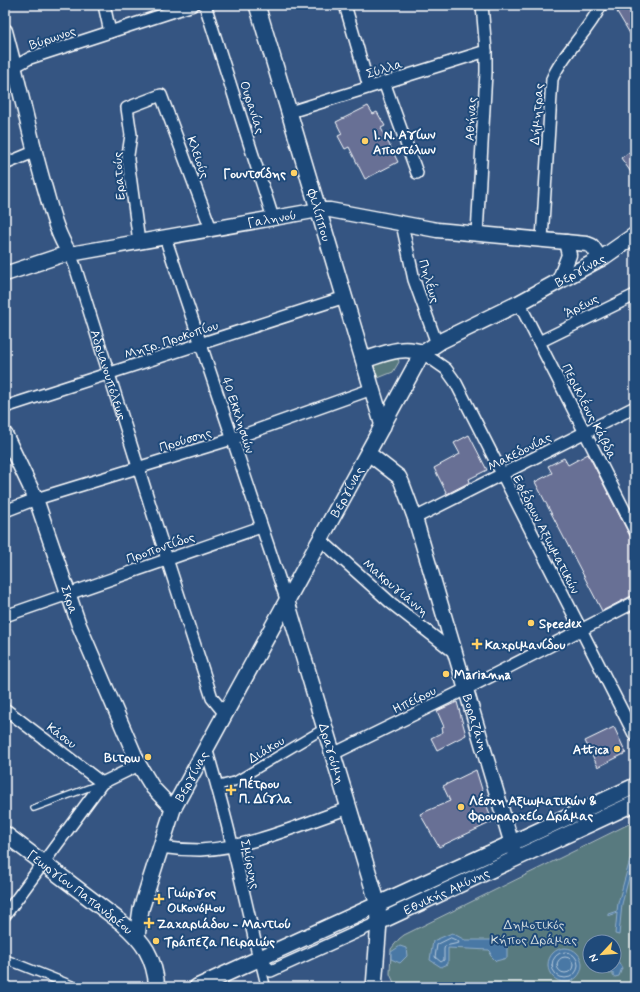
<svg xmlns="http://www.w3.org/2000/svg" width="640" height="992" viewBox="0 0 640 992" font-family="Mynerve,sans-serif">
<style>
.green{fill:#597a7f;stroke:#acbcbf;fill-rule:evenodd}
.water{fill:#4878a5;stroke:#91aec9}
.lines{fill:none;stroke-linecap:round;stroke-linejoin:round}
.shore{stroke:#b6c9db;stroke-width:1}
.building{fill:#676f95;stroke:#fff}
.service-casing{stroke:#fff;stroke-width:8}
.pedestrian-casing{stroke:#fff;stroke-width:11}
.minor-casing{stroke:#fff;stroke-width:14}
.tertiary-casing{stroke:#fff;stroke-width:17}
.secondary-casing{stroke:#fff;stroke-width:18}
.service{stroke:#1f4a7a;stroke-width:5.5}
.pedestrian{stroke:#1f4a7a;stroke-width:8}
.minor{stroke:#1f4a7a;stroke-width:11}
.tertiary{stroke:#1f4a7a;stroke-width:14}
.secondary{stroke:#1f4a7a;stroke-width:15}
.poi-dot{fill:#ffd166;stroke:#1f4a7a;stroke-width:1.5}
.labels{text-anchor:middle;stroke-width:4;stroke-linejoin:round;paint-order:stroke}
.street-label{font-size:13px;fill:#fff;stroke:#1f4a7a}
.poi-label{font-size:13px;font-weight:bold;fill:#fff;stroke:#1f4a7a;text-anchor:start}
.park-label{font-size:13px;fill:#d6dedf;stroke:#1f4a7a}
</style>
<rect width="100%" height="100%" fill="#355582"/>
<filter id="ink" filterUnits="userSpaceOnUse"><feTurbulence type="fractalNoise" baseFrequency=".025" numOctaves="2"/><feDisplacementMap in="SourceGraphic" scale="8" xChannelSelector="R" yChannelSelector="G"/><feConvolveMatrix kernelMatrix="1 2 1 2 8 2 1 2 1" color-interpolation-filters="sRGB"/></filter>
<g filter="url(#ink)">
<path class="green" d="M397 355 399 362 393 372 378 378 373 363Z
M635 821V987H396L390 974 391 949 399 939 404 935ZM590 942H614V966H590Z"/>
<path class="water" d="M635 842V855L622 904 619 935 615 934 617 913 608 916V914L617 911 618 903Z
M452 933 465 940H507V958L496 961 490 955 491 952 489 950 448 948V964L441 967 430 960 433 941Z
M400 946 406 948 407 956 400 963 391 959V952Z
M548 965a17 17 0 1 1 34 0a17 17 0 1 1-34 0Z
M614 960 618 961 622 968 619 976 615 977 613 976V973L610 974 607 973 605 966H614Z"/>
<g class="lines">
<path class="shore" d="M451 938 458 941 459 943 445 946 444 949V960L441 962 435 957 437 945Z
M552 965a13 13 0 1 1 26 0a13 13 0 1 1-26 0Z
M557 965a8 8 0 1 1 16 0a8 8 0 1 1-16 0Z"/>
</g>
<path class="building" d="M613 5H635V42Z
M368 106 373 114 377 112 385 126 381 128 398 162 365 179 349 147 345 149 338 136 342 134 336 122Z
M635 148V178L621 158Z
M469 435 487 470 469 479 470 482 447 494 434 468 460 454 454 443Z
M588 454 629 534 635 542V594L602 611 535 482 552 473 548 466 564 458 568 465Z
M457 702 466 735 437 750 431 738 443 732 442 728 444 727 437 711Z
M614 727 626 753 598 767 585 741Z
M476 770 492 822 439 847 420 814 450 801 443 786Z"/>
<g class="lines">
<defs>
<path id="service" d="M34 808 99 784"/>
<path id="pedestrian" d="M217 786 236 781 325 728
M5 959 76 987
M259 959 266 987"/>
<g id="minor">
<path d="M104 5 110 32"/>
<path d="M205 5 273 218"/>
<path d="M345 5 369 87"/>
<path d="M5 72 30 58 193 5"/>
<path d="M384 82 417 173"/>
<path d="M290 112 486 51"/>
<path d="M5 164 34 152"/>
<path d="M402 224 414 280 437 344"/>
<path d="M477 234 486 72V51L482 5"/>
<path d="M165 237 287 602"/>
<path d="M542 239 552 79C563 53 587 33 600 7L599 5"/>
<path d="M139 242 128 160V155L131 135 127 108 161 95 211 229"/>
<path id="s1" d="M70 254 75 266 167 559 212 698 225 714"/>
<path d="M519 303 635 531"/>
<path d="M539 342 635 295"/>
<path d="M423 353 446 369 456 383 635 736"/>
<path d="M5 407 345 297"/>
<path d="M5 511 36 499 232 439 372 389"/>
<path d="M415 518 635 407"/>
<path d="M321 540 391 603 455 653"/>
<path d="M5 616 261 527"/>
<path d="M5 709 102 783"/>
<path d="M206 748C227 818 243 889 259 959L271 971 379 922"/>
<path d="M333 754 466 689 635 602"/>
<path d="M160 847C173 849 186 850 200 850 249 848 302 824 349 808"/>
<path d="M5 915 102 783 139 765"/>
</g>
<g id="tertiary">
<path d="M5 31C19 82 29 134 44 185 51 209 56 233 70 254"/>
<path id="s2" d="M5 274 59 256 319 210H330L437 230 587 244 592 246 601 259"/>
<path d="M559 281 569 255 566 242"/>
<path id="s3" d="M5 434 36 499 79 625 139 765 153 788 173 809"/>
<path id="s4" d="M368 453 399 477 402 483 415 518 516 858"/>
</g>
<g id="secondary">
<path id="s5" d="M257 5 383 426"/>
<path d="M364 360C384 354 402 345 423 353"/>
<path id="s6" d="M287 602 378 905 379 922 374 987"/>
<path id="s7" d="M5 834 121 922C144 942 154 956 157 987"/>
<path id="s8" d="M379 922 635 803"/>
<path id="s9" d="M137 936 141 909 173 809 420 357 426 351 441 341 519 303 605 256 635 235"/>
<path d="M197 987 512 843 635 786"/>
</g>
</defs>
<use href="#service" class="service-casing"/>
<use href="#pedestrian" class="pedestrian-casing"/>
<use href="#minor" class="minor-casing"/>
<use href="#tertiary" class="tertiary-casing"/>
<use href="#secondary" class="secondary-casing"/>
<use href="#service" class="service"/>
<use href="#pedestrian" class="pedestrian"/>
<use href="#minor" class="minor"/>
<use href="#tertiary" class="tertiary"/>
<use href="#secondary" class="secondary"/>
</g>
</g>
<g class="poi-dot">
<circle cx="365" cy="141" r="4"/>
<circle cx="294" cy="173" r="4"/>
<circle cx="531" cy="623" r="4"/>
<path d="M475 638h4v4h4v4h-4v4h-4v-4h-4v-4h4z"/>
<circle cx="446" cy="674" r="4"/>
<circle cx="617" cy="749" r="4"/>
<circle cx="148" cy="757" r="4"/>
<path d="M229 784h4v4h4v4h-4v4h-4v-4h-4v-4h4z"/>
<circle cx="461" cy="807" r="4"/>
<path d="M157 893h4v4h4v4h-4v4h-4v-4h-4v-4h4z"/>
<path d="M147 917h4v4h4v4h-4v4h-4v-4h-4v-4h4z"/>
<circle cx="156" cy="941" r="4"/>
</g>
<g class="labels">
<g class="street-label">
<text transform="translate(52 37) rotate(-19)" y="5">Βύρωνος</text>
<text transform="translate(384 68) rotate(-17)" y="5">Σύλλα</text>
<text transform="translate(253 107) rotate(72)" y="5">Ουρανίας</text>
<text transform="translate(536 114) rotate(-86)" y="5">Δήμητρας</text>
<text transform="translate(470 119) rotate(-87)" y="5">Αθήνας</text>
<text transform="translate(199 157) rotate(70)" y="5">Κλειούς</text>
<text transform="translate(118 176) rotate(-94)" y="5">Ερατούς</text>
<text dy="5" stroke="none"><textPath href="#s5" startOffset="219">Φιλίππου</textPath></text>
<text dy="5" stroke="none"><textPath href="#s2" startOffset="273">Γαληνού</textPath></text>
<text dy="5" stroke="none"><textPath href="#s9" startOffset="830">Βεργίνας</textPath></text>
<text transform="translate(430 281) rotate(73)" y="5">Πηλέως</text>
<text transform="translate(581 305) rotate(-27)" y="5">Άρεως</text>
<text transform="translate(171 339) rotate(-18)" y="5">Μητρ. Προκοπίου</text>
<text dy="5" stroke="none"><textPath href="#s1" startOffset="127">Αδριανουπόλεως</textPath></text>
<text transform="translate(590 411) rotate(63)" y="5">Περικλέους Κάβδα</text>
<text transform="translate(239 415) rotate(72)" y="5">40 Εκκλησιών</text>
<text transform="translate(185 439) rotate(-17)" y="5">Προύσσης</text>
<text transform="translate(519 451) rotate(-27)" y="5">Μακεδονίας</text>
<text dy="5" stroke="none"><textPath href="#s9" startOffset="494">Βεργίνας</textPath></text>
<text transform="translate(547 534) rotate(63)" y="5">Εφέδρων Αξιωματικών</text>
<text transform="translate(160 547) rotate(-19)" y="5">Προποντίδος</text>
<text transform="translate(396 587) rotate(40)" y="5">Μακρυγιάννη</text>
<text dy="5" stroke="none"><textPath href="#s3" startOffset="178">Σκρα</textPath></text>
<text transform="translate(414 699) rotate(-26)" y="5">Ηπείρου</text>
<text dy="5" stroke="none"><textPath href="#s4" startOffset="297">Βοραζάνη</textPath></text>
<text transform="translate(62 735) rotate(37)" y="5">Κάσου</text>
<text transform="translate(266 749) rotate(-31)" y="5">Διάκου</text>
<text dy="5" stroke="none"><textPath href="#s6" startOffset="158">Δραγούμη</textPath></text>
<text dy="5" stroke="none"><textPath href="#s9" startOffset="170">Βεργίνας</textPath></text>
<text transform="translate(251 864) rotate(77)" y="5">Σμύρνης</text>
<text dy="5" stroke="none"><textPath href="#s8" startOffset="74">Εθνικής Αμύνης</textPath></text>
<text dy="5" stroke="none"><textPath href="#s7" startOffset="95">Γεωργίου Παπανδρέου</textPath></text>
</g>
<g class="poi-label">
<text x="373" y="139">Ι. Ν. Αγίων<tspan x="373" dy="15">Αποστόλων</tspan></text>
<text x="286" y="178" text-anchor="end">Γουντσίδης</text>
<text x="539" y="628">Speedex</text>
<text x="485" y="649">Καχριμανίδου</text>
<text x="454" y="679">Marianna</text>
<text x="609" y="754" text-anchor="end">Attica</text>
<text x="140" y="762" text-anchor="end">Βιτρω</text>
<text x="239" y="788">Πέτρου<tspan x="239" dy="15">Π. Δίγλα</tspan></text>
<text x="469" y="805">Λέσχη Αξιωματικών &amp;<tspan x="469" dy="15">Φρουραρχείο Δράμας</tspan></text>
<text x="167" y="897">Γιώργος<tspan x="167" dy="15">Οικονόμου</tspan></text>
<text x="157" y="928">Ζαχαριάδου - Μαντιού</text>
<text x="164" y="946">Τράπεζα Πειραιώς</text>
</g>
<g class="park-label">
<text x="534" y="929">Δημοτικός<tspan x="534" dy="15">Κήπος Δράμας</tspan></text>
</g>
</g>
<rect width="640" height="992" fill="none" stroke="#1f4a7a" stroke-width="20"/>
<rect x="10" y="10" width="620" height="972" fill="none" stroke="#fff" stroke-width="1.5" filter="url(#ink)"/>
<g transform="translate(602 954) rotate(244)"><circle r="19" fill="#1f4a7a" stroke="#7992af"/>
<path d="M0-3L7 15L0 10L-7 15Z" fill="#ffd166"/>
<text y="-6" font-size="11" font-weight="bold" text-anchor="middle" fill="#ffffff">N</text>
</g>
</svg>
